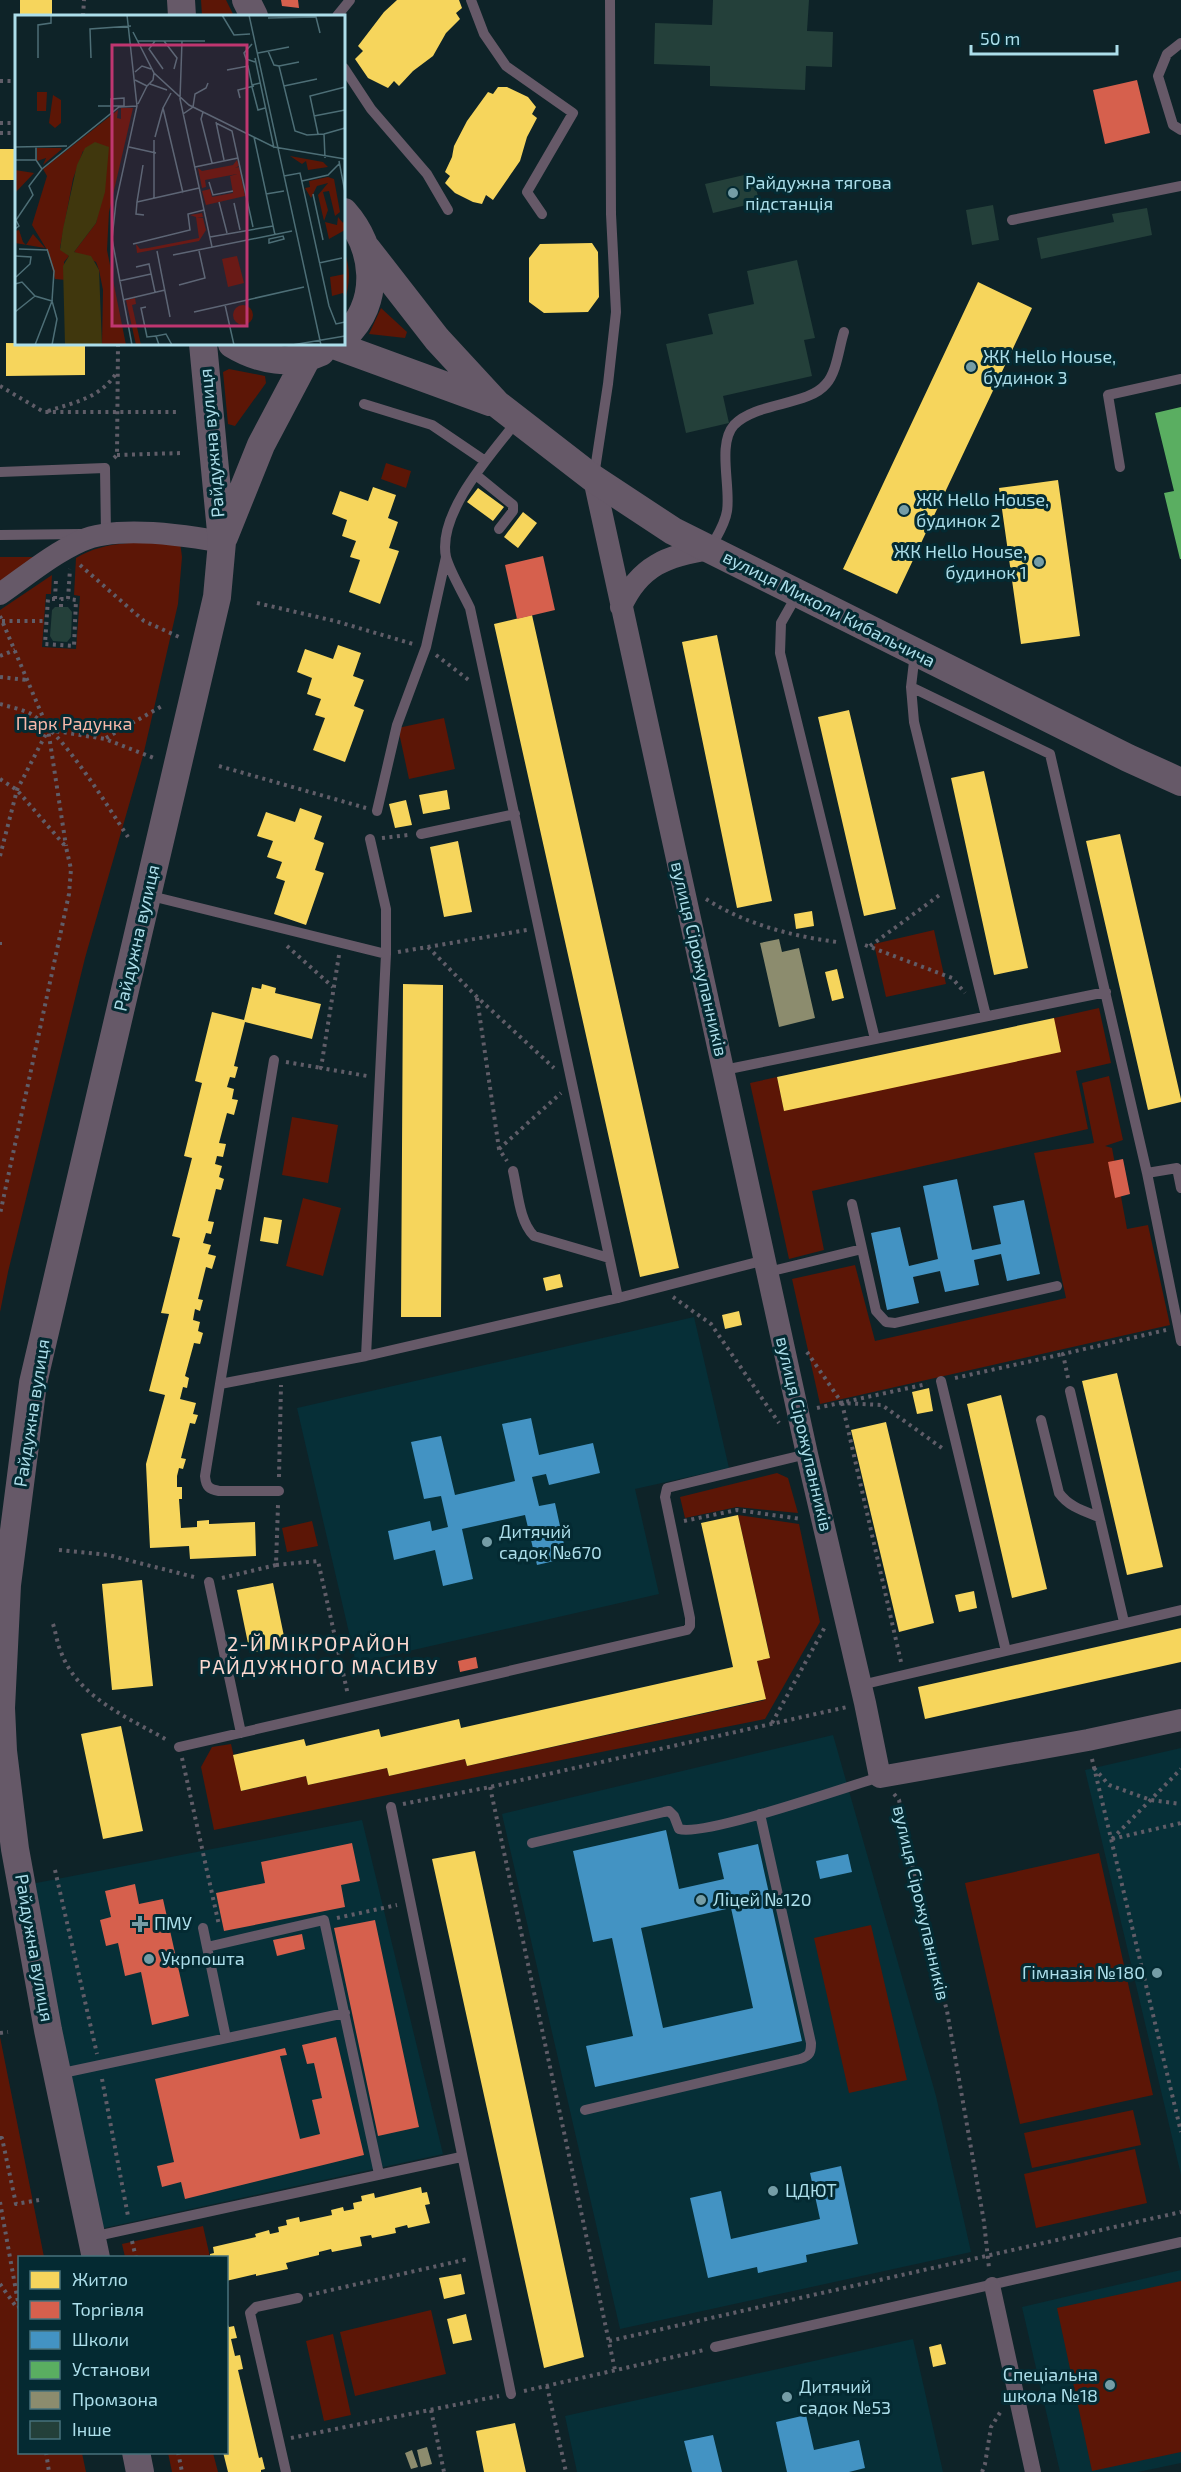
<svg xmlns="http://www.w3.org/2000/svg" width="1181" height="2472" viewBox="0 0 1181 2472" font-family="'Exo 2',sans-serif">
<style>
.built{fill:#062f37}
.green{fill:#5c1606}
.homes{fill:#f6d55c}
.shops{fill:#d6604d}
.schools{fill:#4393c3;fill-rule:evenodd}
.public{fill:#5aae61}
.industry{fill:#8c8c6e}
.building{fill:#24403a}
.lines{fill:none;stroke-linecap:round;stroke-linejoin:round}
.path{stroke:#605d68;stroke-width:4;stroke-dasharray:3 4.5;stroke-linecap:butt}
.service{stroke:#665968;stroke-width:10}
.pedestrian{stroke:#665968;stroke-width:16}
.minor{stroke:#665968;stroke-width:22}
.tertiary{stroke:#665968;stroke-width:28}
.poi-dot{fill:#759da6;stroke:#042a32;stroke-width:2}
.labels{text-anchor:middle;stroke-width:6;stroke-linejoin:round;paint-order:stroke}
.poi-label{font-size:18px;fill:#acdeea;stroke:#042a32;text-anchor:start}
.street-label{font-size:18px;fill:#acdeea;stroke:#042a32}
.park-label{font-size:18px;fill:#f7b8a9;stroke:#042a32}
.neighbourhood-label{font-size:20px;letter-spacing:1.5px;fill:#fcd9d1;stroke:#042a32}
.inset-road{fill:none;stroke:#4d6e76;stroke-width:1.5}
.view{fill:#bf3670;fill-opacity:0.15;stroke:#bf3670;stroke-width:3}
.inset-edge{fill:none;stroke:#acdeea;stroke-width:3}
</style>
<rect width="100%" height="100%" fill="#0e2328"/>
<path class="built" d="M694 1317 729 1468 635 1489 659 1594 356 1663 297 1408Z
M833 1735 936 2096 971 2252 620 2329 502 1814Z
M1181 1748V2175L1085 1770Z
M362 1820 443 2154 95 2230 31 1884Z
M1181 2270V2463L1138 2472H1060L1022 2307Z
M913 2339 943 2472H577L565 2416Z"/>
<path class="green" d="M201 0H226L234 16H202Z
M344 251C351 267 350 286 344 303Z
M381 308 407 332 405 338 369 334Z
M229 369 265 376 266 383 235 426 228 424 223 372Z
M386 463 411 471 406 488 381 479Z
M180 542 182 557 178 604 143 756 85 958 8 1272 0 1312V610L52 575 51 594H46L42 647 76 649 80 596 74 595 76 558C107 539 144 543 180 542Z
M0 557H35L0 584Z
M444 718 455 769 409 779 398 728Z
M934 930 946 984 886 997 874 944Z
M1099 1008 1111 1063 1076 1071 1088 1129 812 1191 824 1250 789 1259 750 1083 777 1077 784 1110 1054 1018Z
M1109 1076 1123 1140 1105 1146 1112 1148 1127 1229 1148 1225 1170 1325 820 1404 792 1279 855 1265 875 1341 1066 1298 1034 1153 1094 1143 1082 1083Z
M292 1117 338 1125 328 1183 282 1175Z
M303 1198 341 1208 323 1276 286 1266Z
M777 1473 788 1478 798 1513 737 1507 685 1518 680 1497Z
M738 1515 799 1524 820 1622 765 1719 214 1830 201 1767 212 1747 231 1744 242 1791 306 1776 308 1785 387 1768 389 1776 465 1759 467 1766 765 1700 757 1661 770 1657Z
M312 1521 318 1546 287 1552 282 1528Z
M1099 1853 1153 2095 1020 2124 965 1883Z
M871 1925 907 2080 849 2093 814 1938Z
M0 2037 44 2257 20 2258V2452L82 2453 86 2472H0Z
M1133 2110 1141 2145 1032 2168 1024 2133Z
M1135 2149 1147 2203 1036 2228 1024 2174Z
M203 2226 210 2257H125L122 2244Z
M1181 2281V2452L1092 2471 1057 2308Z
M431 2310 446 2374 355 2396 340 2332Z
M333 2334 351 2415 324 2421 306 2341Z
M168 2453H213L218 2472H172Z"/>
<path class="homes" d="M20 0H52V16H20Z
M397 0H459L462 8 456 13 460 19 446 33 433 56 413 71 399 86 394 81 388 88 368 78 355 59 363 51 358 46 384 12Z
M498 87H507L528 97 536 107 532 114 537 118 527 137 520 161 493 200 486 195 482 204 473 202 455 193 445 183 450 176 445 172 452 157 454 146 467 121 488 92 493 94Z
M0 149H16V180H0Z
M592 243 598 252 599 297 588 312 544 313 529 302V258L540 244Z
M978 282 1032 308 897 594 843 569Z
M6 343 85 344V375L6 376Z
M1058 480 1080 636 1021 644 999 488Z
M373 487 396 495 388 518 398 522 389 548 399 551 380 604 349 592 360 560 350 557 356 541 342 536 347 520 332 514 340 491 368 501Z
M478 488 504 507 493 521 467 502Z
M523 512 537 523 518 548 504 537Z
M532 615 679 1268 640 1277 494 624Z
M717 635 772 901 737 908 682 642Z
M338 645 361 653 353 676 364 680 354 706 364 710 345 762 313 750 325 718 315 715 321 699 307 694 312 678 297 672 305 649 333 659Z
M849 710 896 909 864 916 818 717Z
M984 771 1028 968 994 975 951 778Z
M447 790 450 809 423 814 419 795Z
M406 800 412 825 395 828 389 804Z
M300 808 322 816 314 839 324 843 315 870 324 873 306 925 274 914 285 881 276 878 282 862 267 857 273 841 257 836 266 812 295 822Z
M1120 834 1181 1099V1102L1148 1110 1086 841Z
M458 841 472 912 444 917 430 847Z
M812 911 814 926 796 929 794 914Z
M837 969 844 998 832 1001 825 972Z
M262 984 276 988 275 993 321 1004 312 1039 245 1022 234 1066 238 1067 235 1078 230 1077 227 1087 234 1089 232 1099 238 1100 234 1115 227 1113 219 1143 226 1144 223 1157 217 1156 215 1164 222 1166 219 1177 224 1179 221 1190 216 1189 208 1221 214 1222 211 1234 206 1233 203 1243 211 1245 208 1254 216 1256 212 1269 206 1267 198 1299 203 1300 200 1311 195 1309 193 1320 200 1322 198 1331 203 1333 200 1344 194 1343 185 1376 189 1378 187 1388 183 1387 180 1399 196 1403 193 1414 198 1415 195 1424 190 1423 181 1458 186 1459 183 1469 179 1468 177 1476V1487H182V1499H179L181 1528 197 1527V1521L209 1520V1524L255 1522 256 1556 190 1559 189 1546 150 1548 146 1464 165 1395 149 1391 169 1314 161 1313 180 1238 172 1236 192 1158 184 1156 202 1083 195 1081 212 1012 244 1020 252 987 261 989Z
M403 984 443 985 441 1317H401Z
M1054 1018 1061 1052 784 1111 777 1077Z
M264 1217 282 1220 278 1244 260 1241Z
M560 1274 563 1287 546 1291 543 1278Z
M739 1311 742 1325 725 1329 722 1315Z
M1117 1373 1163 1567 1127 1575 1082 1381Z
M929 1388 933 1411 917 1414 912 1392Z
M1001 1395 1047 1589 1012 1598 967 1404Z
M886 1422 934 1623 899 1632 851 1430Z
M738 1515 770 1658 757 1661 766 1699 467 1766 465 1759 389 1776 387 1768 308 1785 306 1776 241 1791 233 1755 304 1739 306 1746 379 1729 381 1737 459 1719 461 1728 733 1667 701 1523Z
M142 1580 153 1686 112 1690 102 1584Z
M273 1583 286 1646 250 1653 237 1590Z
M974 1591 977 1608 959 1612 955 1595Z
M1181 1628V1662L925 1719 918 1687Z
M121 1726 143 1831 103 1839 81 1734Z
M475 1851 584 2357 544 2368 432 1859Z
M421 2187 422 2193 427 2192 430 2204 425 2205 430 2223 408 2228 407 2225 395 2228 396 2233 372 2238 371 2235 360 2237 362 2246 332 2252 331 2249 319 2252V2255L286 2263 288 2269 256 2276V2274L226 2281V2258H210V2254L214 2253 213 2247 256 2237 255 2234 269 2230 270 2234 279 2232 278 2227 287 2225 286 2220 299 2217 300 2222 332 2215 331 2210 343 2207 344 2211 354 2209 353 2203 362 2201 361 2196 374 2193 375 2198Z
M461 2274 465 2294 444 2299 439 2278Z
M466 2314 472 2340 453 2344 447 2319Z
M226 2321 229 2327 234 2326 237 2338 231 2339 235 2356 240 2355 243 2369 238 2370 259 2458 262 2457 265 2469 261 2470V2472H228L223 2452H226Z
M941 2344 946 2364 933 2367 929 2347Z
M515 2423 526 2472H484L476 2431Z"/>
<path class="shops" d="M281 0H298L299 8 282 6Z
M1137 80 1150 133 1105 144 1093 90Z
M543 556 555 610 517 619 505 565Z
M1123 1159 1130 1194 1115 1198 1108 1162Z
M476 1657 478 1668 460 1672 458 1661Z
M352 1843 360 1881 341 1885 345 1907 224 1931 216 1893 265 1883 261 1862Z
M135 1884 139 1904 163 1899 189 2016 152 2025 141 1972 125 1976 118 1943 106 1946 100 1920 111 1917 105 1891Z
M375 1920 419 2127 378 2136 334 1928Z
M302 1934 305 1949 277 1956 273 1940Z
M336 2037 364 2155 185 2199 181 2182 162 2187 157 2166 174 2162 155 2079 285 2048 287 2055 280 2056 300 2139 320 2134 312 2100 322 2098 314 2063 307 2064 302 2045Z"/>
<path class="schools" d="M957 1179 972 1250 1001 1244 993 1206 1024 1200 1040 1274 1007 1281 1001 1254 974 1260 979 1285 945 1292 940 1271 913 1277 919 1303 887 1310 871 1233 900 1227 909 1266 938 1259 923 1186Z
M531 1418 539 1455 593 1443 600 1473 549 1485 546 1474 532 1477 539 1506 555 1503 567 1558 537 1565 525 1515 462 1529 473 1579 443 1586 435 1550 394 1560 388 1531 430 1521 432 1531 448 1527 441 1496 424 1499 411 1442 441 1436 455 1495 515 1481 502 1424Z
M666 1830 679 1889 724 1879 718 1853 758 1844 802 2041 595 2087 586 2046 633 2036 612 1938 593 1942 573 1851ZM731 1908 753 2008 663 2028 641 1928Z
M848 1854 852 1872 820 1879 816 1861Z
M841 2166 858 2244 806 2255 807 2262 758 2273 757 2267 708 2278 690 2198 721 2191 731 2239 820 2219 810 2173Z
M806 2415 814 2450 859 2440 865 2468 849 2472H787L776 2422Z
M713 2435 722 2472H692L684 2441Z"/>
<path class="public" d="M1181 407V559H1180L1164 493 1174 491 1155 413Z"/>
<path class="industry" d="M779 939 782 952 799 948 815 1018 779 1027 760 943Z
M427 2447 432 2464 421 2467 417 2450Z
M412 2450 418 2467 411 2469 405 2453Z"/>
<path class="building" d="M713 0H809L807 31 833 32 832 67 806 66 805 90 710 86V66L654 64 655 23 712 25Z
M753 173 759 202 713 213 705 184Z
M993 205 999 240 972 245 966 210Z
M1147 208 1152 235 1041 259 1037 238 1114 222 1112 214Z
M797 260 815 338 804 340 812 376 723 396 729 423 686 433 666 344 713 334 708 314 754 304 747 271Z
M55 607H68L72 612 71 637 67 642 53 641 50 636 52 610Z"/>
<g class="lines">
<path class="path" d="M83 16 84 0
M0 81H16
M0 123H16
M0 133H16
M0 386 44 412H180
M48 411C75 402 101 398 117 372
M117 455 182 453
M114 458 117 455 118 344
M80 565 144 621 179 637
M55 599H48L45 644 74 646 76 600 68 599
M55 599 56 579
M257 603 335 621 413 644
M61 607V599H68L70 569
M0 616 48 729 66 846
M2 621H47
M436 655 470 681
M0 656 15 650
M0 677 27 680
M0 704C10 707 22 709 31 714 64 734 106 804 128 837
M49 730 105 739 154 758
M106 738 162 706
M219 766 366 808
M0 779 17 790 66 847 71 869 69 894 0 1214
M382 838 408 835
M0 856 17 790 48 730
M706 899C745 924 791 936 837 942
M0 942V945
M865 945 952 978 965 993
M287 946 333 987
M870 946 941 894
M428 947 477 997 554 1068
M398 952 527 930
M339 955 321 1068 367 1076
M477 998 499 1149 507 1161
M286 1062 321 1068
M499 1149 561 1093
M673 1297 711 1324 779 1423
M807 1352 842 1403 882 1405 942 1448
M955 1378 1063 1354
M1068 1378 1063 1354 1166 1330
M842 1403 901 1662
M817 1408 927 1384
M279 1477 281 1385
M684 1521 737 1510 801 1519
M59 1550 108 1555 198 1578
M276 1565 318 1561 348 1695
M222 1578 276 1565 278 1505
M53 1624C56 1633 57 1643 61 1652 77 1697 129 1718 167 1740
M772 1723 826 1625
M182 1758 219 1925H218
M1092 1759 1181 2132
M1094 1768 1109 1785 1151 1800 1181 1804
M490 1787 615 2370
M894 1794 899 1800 925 1927 947 2011 984 2222 989 2268
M403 1804 490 1787 847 1707
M1112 1839 1181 1769
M1112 1839 1181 1823
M55 1870 97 2054
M337 1918 397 1905
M0 2033 8 2032
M102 2079 128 2216
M0 2138H2L16 2204 39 2200
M0 2202 20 2313
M132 2241 136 2258
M0 2284 17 2308
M309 2295 468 2259
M609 2341 1181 2212
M547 2386 566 2472
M524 2391 704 2350
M431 2410 444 2472
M291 2438 499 2396
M46 2452 49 2472
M178 2452 182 2472
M982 2472 985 2464 991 2427 1001 2411"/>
<path class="service" d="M471 0 484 34 506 66 573 113 527 192 542 214
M337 16 350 0
M1181 43 1167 54 1158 76 1173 125 1181 130
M344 68 371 109 427 174 448 210
M1012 220 1181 186
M364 404 432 425 485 461
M517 421C492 453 437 513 446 557 450 572 463 593 470 608L618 1298
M1120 467 1108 395 1181 379
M0 472 105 468 106 534H102
M476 475 513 505V511L499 529
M594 476 608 384 616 312 611 214 610 0
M0 535 81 534
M710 549C716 537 725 525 727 511 731 487 717 444 734 425 756 402 808 406 826 384 837 372 839 347 844 332
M798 593 781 623 780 653 875 1039
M915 653 911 687 914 722 986 1016
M911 687 1050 754 1147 1173 1181 1341
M377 811 397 725 426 647 446 557
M421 834 515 814
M147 895 386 954
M274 1060 220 1384 366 1356 618 1298 765 1260
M724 1070 1106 992
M513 1171C518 1192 519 1221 534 1236L609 1258
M1147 1173 1177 1168 1181 1188
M852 1204 876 1311 886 1322 895 1323 1057 1286
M768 1272 862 1249
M366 1356 386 954V909L370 839
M941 1381 1006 1651
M220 1384 205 1476C206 1487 209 1489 219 1491H279
M1070 1391 1124 1622
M1041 1420 1059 1493C1069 1507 1084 1511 1099 1517
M209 1582 241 1733
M861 1685 1181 1610
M179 1747 687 1630 690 1626V1618L665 1497 667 1488 807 1454
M391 1807 511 2394
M532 1843 664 1812 669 1811 674 1816 679 1829C704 1837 846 1787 880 1777
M203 1928 226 2038
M207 1947 324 1920 379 2174
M58 2074 345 2013
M585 2110 800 2059C810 2056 811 2052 811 2043L760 1814
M92 2237 461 2157
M715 2347 1181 2242
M286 2472 250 2313 256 2307 298 2298"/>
<path class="pedestrian" d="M992 2285 1033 2472"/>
<path class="minor" d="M594 479 807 1454 865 1703 880 1777 1088 1740 1181 1720
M0 594C26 576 52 554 81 541 116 525 184 535 222 542
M621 607C639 566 668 555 710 549"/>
<path class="tertiary" d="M181 0 182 16
M246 0 254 16
M344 212C376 248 382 302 344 337
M367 249 437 339 497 404 594 479 673 531 1128 758 1181 782
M232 344C260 361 291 366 321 352
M334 345 490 402
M224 537 261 445 307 358
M96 2258 48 2030 15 1849 3 1751 1 1708 7 1585 33 1383 217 597 222 542 203 344
M136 2452 140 2472"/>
</g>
<g class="poi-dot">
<circle cx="733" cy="193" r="6"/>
<circle cx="971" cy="367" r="6"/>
<circle cx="904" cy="510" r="6"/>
<circle cx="1039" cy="562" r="6"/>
<circle cx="487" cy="1542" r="6"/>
<circle cx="701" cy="1900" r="6"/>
<path d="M137 1915h6v6h6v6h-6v6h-6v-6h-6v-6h6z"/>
<circle cx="149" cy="1959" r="6"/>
<circle cx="1157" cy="1973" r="6"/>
<circle cx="773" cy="2191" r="6"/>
<circle cx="1110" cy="2385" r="6"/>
<circle cx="787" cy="2397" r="6"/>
</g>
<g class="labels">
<g class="poi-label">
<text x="745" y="189">Райдужна тягова<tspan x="745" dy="21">пiдстанцiя</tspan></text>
<text x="983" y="363">ЖК Hello House,<tspan x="983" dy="21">будинок 3</tspan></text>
<text x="916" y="506">ЖК Hello House,<tspan x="916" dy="21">будинок 2</tspan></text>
<text x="1027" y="558" text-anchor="end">ЖК Hello House,<tspan x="1027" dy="21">будинок 1</tspan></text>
<text x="499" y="1538">Дитячий<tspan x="499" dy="21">садок №670</tspan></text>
<text x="713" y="1906">Ліцей №120</text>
<text x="154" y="1930">ПМУ</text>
<text x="161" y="1965">Укрпошта</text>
<text x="1145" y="1979" text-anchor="end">Гімназія №180</text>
<text x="785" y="2197">ЦДЮТ</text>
<text x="1098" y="2381" text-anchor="end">Спеціальна<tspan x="1098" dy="21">школа №18</tspan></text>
<text x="799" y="2393">Дитячий<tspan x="799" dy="21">садок №53</tspan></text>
</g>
<g class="street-label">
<text transform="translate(212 443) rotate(-95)" y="6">Райдужна вулиця</text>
<text transform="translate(829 609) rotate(27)" y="6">вулиця Миколи Кибальчича</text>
<text transform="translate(137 938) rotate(-77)" y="6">Райдужна вулиця</text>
<text transform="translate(699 959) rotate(77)" y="6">вулиця Сірожупанників</text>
<text transform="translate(32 1413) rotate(-81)" y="6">Райдужна вулиця</text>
<text transform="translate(804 1434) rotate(77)" y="6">вулиця Сірожупанників</text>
<text transform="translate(921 1903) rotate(77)" y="6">вулиця Сірожупанників</text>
<text transform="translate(34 1948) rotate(80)" y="6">Райдужна вулиця</text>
</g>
<g class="park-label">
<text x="74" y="730">Парк Радунка</text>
</g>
<g class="neighbourhood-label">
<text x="319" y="1651">2-Й МІКРОРАЙОН<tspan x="319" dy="23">РАЙДУЖНОГО МАСИВУ</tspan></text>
</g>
</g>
<g transform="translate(15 15)">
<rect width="330" height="330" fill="#0e2328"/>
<path d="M22 77H32L31 96H22ZM38 80 46 85V108L40 113 34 108ZM106 93H118L94 197 92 235 111 330H87L88 275 84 255 81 247 59 237 81 208 91 159 68 136 58 164 45 233 54 241 49 247 51 265 40 264 32 235 17 210 32 161 28 154 103 95 102 103 106 104ZM22 133H46L47 134 28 150 31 143 22 146ZM275 141 308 147 313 152 293 155 291 146 287 149ZM222 145 224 151 220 153 224 152 230 181 191 190 187 176 195 174 197 182 218 178 215 161 222 159 190 165 191 172 187 173 183 153 187 156 218 150ZM0 155 19 158 1 177 0 186ZM313 162 319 164 325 197 320 201 314 176 308 177 313 195 309 206 303 180 313 168 302 171 296 183 290 173 295 172 294 166ZM187 198 188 202H182L188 203 191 215 184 226 122 238 121 229 125 234 133 233 184 223 181 202 175 200ZM323 202 328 208 330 204V215L314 224 310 207 322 210ZM4 215 8 227 11 230 18 219 30 233 0 228V216ZM222 241 229 268 213 272 207 244ZM330 259V283L328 278 317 281 315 262ZM120 283 121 289 117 290 126 330H121L111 285ZM218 300a10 10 0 1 1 20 0a10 10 0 1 1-20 0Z" fill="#5c1606"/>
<path d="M80 127 94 132 90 177 81 208 59 237 76 241 84 255 87 330H50L48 251 54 241 45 235 48 214 62 150 70 133Z" fill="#40370d"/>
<path class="inset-road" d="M112 0 122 91 101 187 97 224 117 330M207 0 219 20 235 19M234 0 306 330M253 3 301 2 305 18M118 17 139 58 174 90 259 132 330 144M123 26H190M140 26 134 34 148 54M149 26 162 43 159 54M167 26 165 84 197 232M237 29 229 38 231 44 240 47M253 36 259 50 264 51 280 116 292 120 309 119 310 143M243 38 274 32M23 43V10L36 8V0M76 43 75 14 116 11M240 43 259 133M264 51 284 47M212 55 233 51 237 70 245 68M120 57 127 51 136 54M120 65 132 71 138 65 139 58M135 69 152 75M269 71 302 64M237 72 243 95 250 93M156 78 148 93 168 178M225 83 223 75 239 71M123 89 132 71M83 91H109V83L96 84V98M188 97 186 104 197 148M168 99 178 92 180 79 191 73 193 68M299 101 330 95M201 107 209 145M201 108 217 116 238 212M303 119 295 81 330 72M309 119 330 113M140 122 148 93M239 122 260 220M21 131V145L27 154M0 132 52 131M114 132 141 138M0 145H21M324 146 330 177M128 150 122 187 184 173M180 152 223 143M269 161 285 158 314 291 321 309 330 307M287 166 313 160 324 149M194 167 198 180 218 176M251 179 269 176M298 179 308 225M139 184V125M122 187 121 199 129 200M204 187 212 218M219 188 225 215M0 214 4 211 1 205 18 180 14 171 27 154 104 92 122 91M268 221 269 224 254 228V224ZM195 222 258 211M118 229 175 215 173 199 189 195M4 234 32 235M32 234 39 256 37 286 42 304 37 330M142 236 155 302M158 240 277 216M0 241 16 242 15 249 1 262M304 248 327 243M121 252 134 249 140 277M104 266 136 259M0 269 7 267 20 281 37 286 20 330M164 270 190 263 184 236M108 285 150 275M210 290 219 330M131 292 126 293 132 322 141 321M0 297 20 281M179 297 289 272M144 330 141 321 151 319 157 330M277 330 330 321"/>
<path class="view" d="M97 30H232V311H97Z"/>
<rect width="330" height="330" class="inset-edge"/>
</g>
<rect x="18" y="2256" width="210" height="198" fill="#042a32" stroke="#47727c" stroke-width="1.5"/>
<rect x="30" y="2271" width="30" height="18" fill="#f6d55c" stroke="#47727c" stroke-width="1.5"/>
<text x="72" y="2286" font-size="18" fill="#acdeea">Житло</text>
<rect x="30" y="2301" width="30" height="18" fill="#d6604d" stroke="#47727c" stroke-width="1.5"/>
<text x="72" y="2316" font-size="18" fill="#acdeea">Торгівля</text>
<rect x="30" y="2331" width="30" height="18" fill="#4393c3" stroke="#47727c" stroke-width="1.5"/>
<text x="72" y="2346" font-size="18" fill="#acdeea">Школи</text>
<rect x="30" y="2361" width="30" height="18" fill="#5aae61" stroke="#47727c" stroke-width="1.5"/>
<text x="72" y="2376" font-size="18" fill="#acdeea">Установи</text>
<rect x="30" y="2391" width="30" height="18" fill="#8c8c6e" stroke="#47727c" stroke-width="1.5"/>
<text x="72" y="2406" font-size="18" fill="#acdeea">Промзона</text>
<rect x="30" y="2421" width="30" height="18" fill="#24403a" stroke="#47727c" stroke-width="1.5"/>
<text x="72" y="2436" font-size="18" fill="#acdeea">Інше</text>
<path d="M971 45v9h146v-9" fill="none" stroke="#acdeea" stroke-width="3"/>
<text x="980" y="45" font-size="18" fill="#acdeea" stroke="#042a32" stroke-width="4.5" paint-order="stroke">50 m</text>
</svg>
